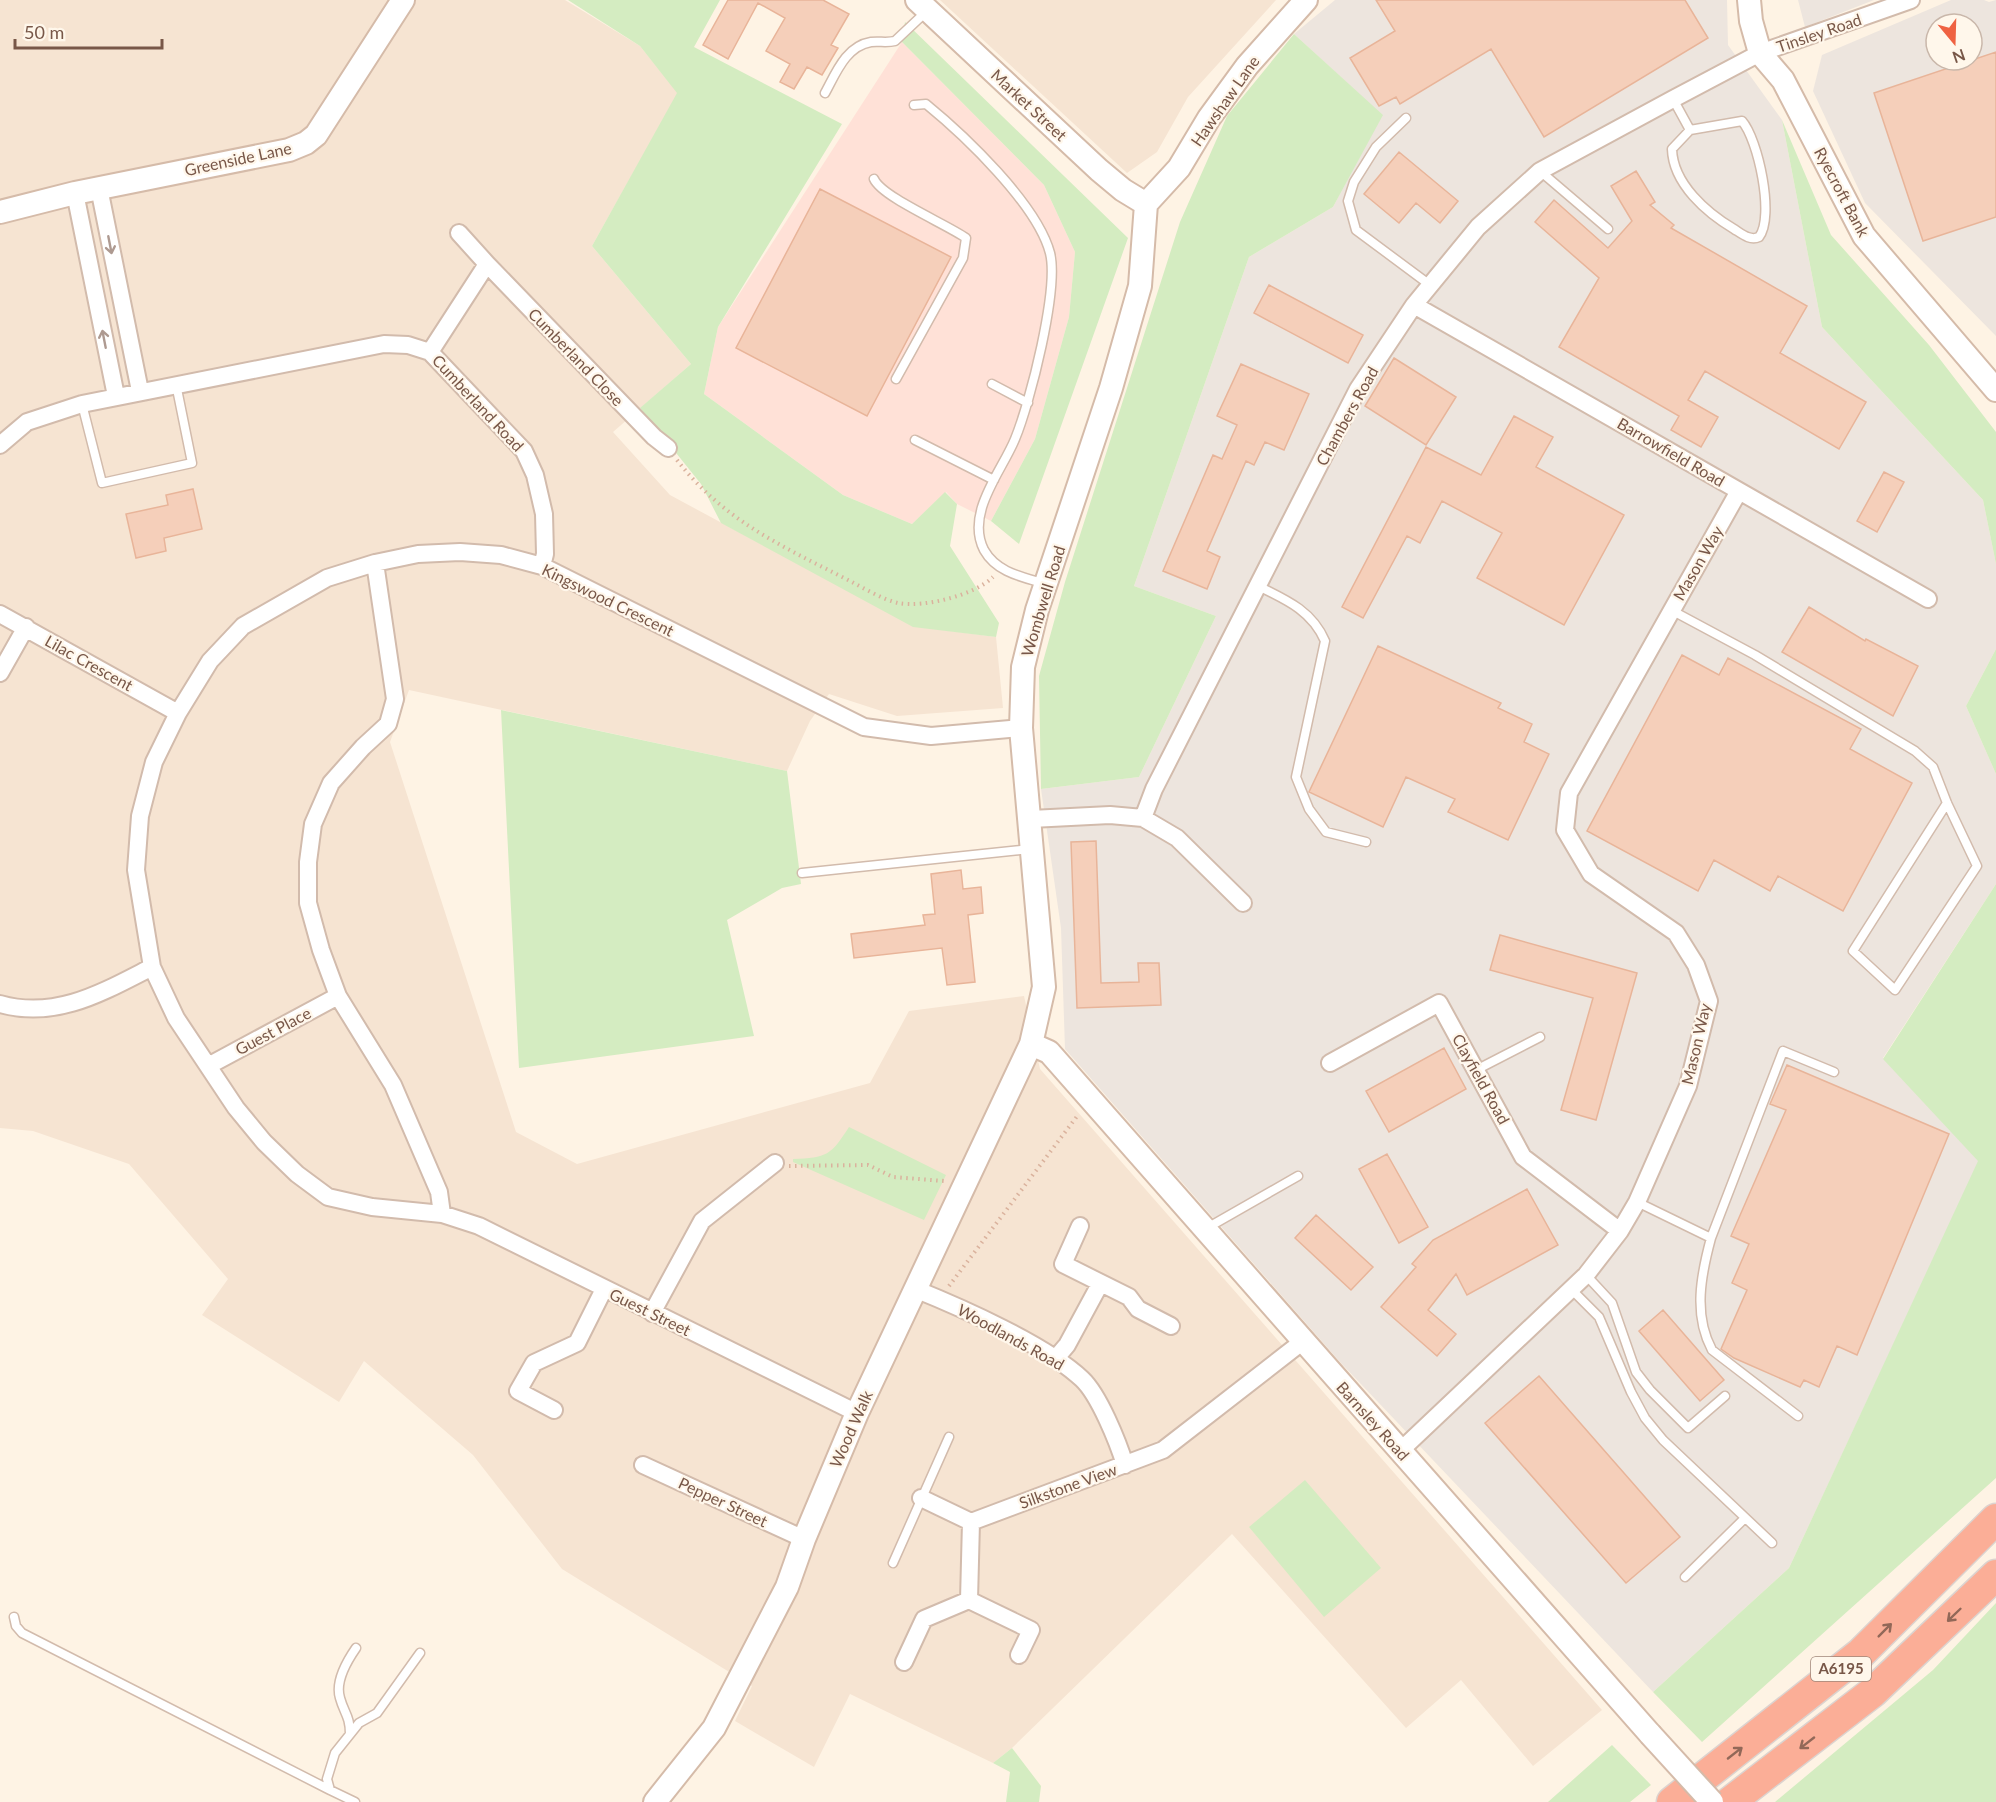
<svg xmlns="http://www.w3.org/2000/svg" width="1996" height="1802" viewBox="0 0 1996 1802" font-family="Lato,sans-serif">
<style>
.residential{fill:#f6e4d2}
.commercial{fill:#ffe1d7}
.industrial{fill:#ede5de;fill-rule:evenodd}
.green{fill:#d4ecc1}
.building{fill:#f5cfba;stroke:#e8b499;stroke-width:1.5}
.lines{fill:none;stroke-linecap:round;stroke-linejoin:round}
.lane-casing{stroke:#d2bbac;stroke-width:11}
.street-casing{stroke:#d2bbac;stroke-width:20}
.secondary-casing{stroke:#d5bba9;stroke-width:26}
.highway-casing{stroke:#dcd3cf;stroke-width:33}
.path{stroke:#dab29d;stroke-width:4;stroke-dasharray:1.5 4.5;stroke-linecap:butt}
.lane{stroke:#fff;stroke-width:8}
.street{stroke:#fff;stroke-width:16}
.secondary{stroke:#fff;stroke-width:22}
.highway{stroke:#fbae97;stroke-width:30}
.secondary-bridge-casing{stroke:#d5bba9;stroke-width:26;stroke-linecap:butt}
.secondary-bridge{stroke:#fff;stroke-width:22}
.oneway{stroke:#ae9a91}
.oneway2{stroke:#926858}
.labels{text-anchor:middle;stroke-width:4.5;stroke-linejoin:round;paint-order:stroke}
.shield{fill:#fff7eb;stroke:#a08779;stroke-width:1.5}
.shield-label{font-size:15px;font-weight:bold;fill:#785748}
.street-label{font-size:16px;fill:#785748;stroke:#fff7eb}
</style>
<rect width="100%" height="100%" fill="#fef3e4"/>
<path class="residential" d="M0 0H565L640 46 678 93 592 246 691 364 613 432 670 495 913 626 996 637 1003 708 897 716 829 694 810 721 787 771 409 690 390 742 516 1132 577 1164 870 1083 909 1011 1024 996 1040 1069 1602 1710 1533 1766 1461 1680 1406 1728 1232 1534 1012 1748 993 1763 850 1694 814 1767 735 1721 752 1686 562 1569 473 1455 364 1361 339 1402 202 1315 228 1279 129 1164 33 1131 0 1128Z
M940 0H1276L1188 97 1157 152 1127 173Z"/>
<path class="commercial" d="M902 42 1044 185 1075 252 1069 317 1035 439 991 521 957 504 946 492 912 524 843 495 704 394 718 327Z"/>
<path class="industrial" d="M1335 0H1727L1728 45 1782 120 1822 327 1983 500 1996 564V649L1966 706 1996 774V884L1883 1058 1979 1161 1789 1568 1653 1692 1340 1362 1065 1049 1061 928 1041 789 1139 777 1216 616 1134 586 1249 257 1333 207 1382 115 1294 34Z
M1798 0H1874L1805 27Z
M1951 0H1984L1989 2 1996 0V336L1865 203 1813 91 1822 55ZM1936 24H1972V60H1936Z"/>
<path class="green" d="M568 0H720L694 47 842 124 718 327 704 394 843 495 912 524 945 492 957 504 950 546 999 623 996 637 913 627 721 523 701 484 640 408 691 364 592 246 677 93 640 46Z
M905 22 1128 238 1019 544 991 521 1035 439 1069 317 1075 252 1044 185 902 42Z
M1294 34 1383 115 1333 207 1249 257 1134 586 1216 616 1139 777 1041 789 1039 676 1065 582 1180 222 1227 116Z
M1782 120 1831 235 1929 345 1996 432V564L1983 500 1822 327Z
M1996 649V774L1966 706Z
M501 710 787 771 801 884 782 888 727 920 754 1036 519 1068Z
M1996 884V1478L1702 1742 1653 1692 1789 1568 1978 1161 1883 1059Z
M849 1127 946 1175 924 1220 793 1162V1159C827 1158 831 1155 849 1127Z
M1305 1480 1381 1568 1324 1617 1249 1527Z
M1996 1603V1802H1775L1933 1670Z
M1612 1745 1651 1785 1630 1802H1548Z
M1012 1748 1041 1786 1039 1802H1006L1010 1772 993 1763Z"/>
<path class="building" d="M728 0H823L849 14 831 45 838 48 822 75 807 67 794 89 780 82 790 64 766 51 785 18 758 3 728 59 703 45Z
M1376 0H1685L1708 38 1544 137 1491 49 1400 104 1396 97 1379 106 1350 58 1395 31Z
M1996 52V217L1923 241 1874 93Z
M1399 152 1458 201 1440 223 1416 203 1399 223 1364 194Z
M1636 171 1655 202 1650 205 1674 225 1671 228 1807 306 1780 353 1866 402 1839 449 1705 371 1688 400 1718 417 1701 447 1671 430 1679 416 1559 347 1599 278 1535 222 1554 200 1608 248 1632 221 1611 186Z
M820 189 951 257 867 416 736 348Z
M1269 285 1363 335 1348 363 1254 313Z
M1394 358 1456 397 1426 445 1365 406Z
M1241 364 1309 394 1284 450 1265 442 1254 465 1246 461 1207 551 1220 557 1207 589 1163 571 1213 455 1222 459 1237 425 1217 416Z
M1514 416 1553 437 1536 467 1624 515 1564 625 1477 578 1502 533 1442 501 1420 543 1407 536 1363 618 1342 607 1426 447 1481 475Z
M1884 472 1904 482 1877 532 1857 521Z
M193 489 202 529 164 538 166 551 136 558 126 514 168 505 166 495Z
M1809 607 1865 641 1866 639 1918 666 1893 716 1782 652Z
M1378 646 1501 703 1498 708 1532 724 1524 742 1549 754 1508 840 1448 812 1455 799 1406 777 1383 827 1309 792Z
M1682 655 1719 675 1728 658 1861 729 1850 749 1912 783 1843 911 1778 876 1770 891 1714 860 1698 891 1587 831Z
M1096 841 1101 983 1139 982 1138 963H1159L1161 1005 1077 1008 1071 842Z
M961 870 963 889 981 887 983 913 968 915 975 982 947 985 942 948 854 958 851 934 925 925 923 915 935 914 931 874Z
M1500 935 1637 973 1596 1120 1561 1110 1593 998 1490 970Z
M1444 1048 1466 1089 1389 1132 1366 1091Z
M1787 1065 1949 1134 1857 1355 1837 1346 1819 1387 1804 1380 1800 1387 1734 1358 1721 1349 1747 1290 1732 1283 1749 1244 1731 1236 1786 1110 1770 1104Z
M1387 1154 1428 1227 1399 1243 1359 1169Z
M1527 1189 1558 1245 1467 1295 1456 1274 1428 1310 1456 1334 1437 1356 1381 1307 1416 1267 1412 1264 1433 1240Z
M1316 1215 1373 1267 1351 1290 1295 1238Z
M1663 1310 1724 1380 1700 1401 1639 1331Z
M1539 1376 1680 1537 1626 1583 1485 1423Z"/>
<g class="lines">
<defs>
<path id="lane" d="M825 93C836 73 846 46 871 42 879 41 887 43 895 41L928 10
M1673 99 1690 130 1672 149C1673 184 1707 213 1734 229 1742 234 1750 241 1759 237 1775 217 1758 139 1742 121L1690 130
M914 105 926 104C964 135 1037 204 1050 253 1059 289 1030 403 1015 439 1002 471 965 513 984 550 997 573 1023 577 1046 584
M1406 118 1376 147 1354 182 1348 201 1356 230 1430 285
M1540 171 1608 229
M874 179C882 197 946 224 966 238L963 258 896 379
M992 384 1028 403
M82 404 102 483 192 463 176 384
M915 440 994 480
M1258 586C1287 600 1312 611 1325 641L1296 777 1309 809 1326 832 1366 842
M1671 610 1755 655 1915 751 1933 767 1947 803 1977 866 1895 990 1853 951 1947 803
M802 873 1030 849
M1476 1070 1540 1037
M1637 1202 1711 1238C1701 1275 1693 1315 1712 1350L1798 1416
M1207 1228 1298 1176
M1711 1238 1783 1051 1834 1072
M1586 1275 1612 1303 1636 1372 1650 1390 1688 1428 1725 1396
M1571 1289 1599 1317 1631 1392 1645 1418 1663 1440 1772 1543
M893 1563 949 1437
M1685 1577 1745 1518
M14 1617 16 1626 22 1633 330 1790
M350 1734C350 1716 344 1713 340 1698 335 1682 347 1661 356 1648
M355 1802 330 1790 327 1779 335 1753 359 1723 377 1713 420 1653"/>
<path id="street" d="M99 188 140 391
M75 193 116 396
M459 233 487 264
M1414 305 1928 599
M430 352 487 264 654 437 668 448
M0 445 27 422 82 404 384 344 408 345 430 352 524 451 535 475 544 514 545 554 542 566
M375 563 395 699 388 724 363 747 331 783 313 824 308 862V903L321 950 338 996 393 1085 439 1192 442 1214
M0 614 178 713
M0 673 26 627
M1143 818 1177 838 1243 903
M1031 819 1110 815 1143 818 1154 789 1358 389 1414 305 1478 227 1540 171 1673 99 1760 53 1911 0
M0 1004C56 1020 103 992 152 967
M1330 1063 1439 1003 1523 1157 1620 1231
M208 1066 338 996
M1080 1226 1063 1264 1129 1297 1138 1309 1171 1326
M915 1289C962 1308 1046 1345 1082 1379 1099 1395 1118 1442 1125 1465
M652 1313 702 1221 775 1163
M1056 1358 1067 1345 1100 1284
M554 1410 518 1391 534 1363 577 1343 604 1289
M857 1413 479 1226 442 1214 372 1207 328 1197 297 1174 264 1142 236 1108 176 1018 152 967 136 870 140 816 154 762 178 713 210 661 243 626 327 578 375 563 418 554 460 552 501 555 542 566 864 727 931 736 1021 728
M1400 1451 1586 1275 1620 1231 1637 1202 1688 1086 1709 1001 1696 965 1676 933 1591 874 1565 830 1569 793 1739 491
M643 1465 804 1539
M921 1498 971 1522
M969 1600 1031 1630 1019 1655
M904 1662 924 1619 969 1600 971 1522 1163 1450 1302 1342"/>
<path id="secondary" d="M917 0 1099 170 1123 190 1146 204
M1749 0 1751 21 1760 53 1783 80 1864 236 1996 390
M1146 204 1179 168 1209 118 1247 66 1306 0
M0 212 75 193 289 150 306 143 316 135 403 0
M1031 1044 1049 1052 1650 1734
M655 1802 714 1728 787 1587 804 1539 857 1413 1031 1044 1044 987 1021 728 1023 667 1037 610 1111 388 1140 286 1146 204"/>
<path id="highway" d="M1672 1802 1861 1653 1996 1519
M1730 1802 1873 1692 1996 1575"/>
</defs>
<use href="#lane" class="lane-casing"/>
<use href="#street" class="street-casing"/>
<use href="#secondary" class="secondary-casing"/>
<use href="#highway" class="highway-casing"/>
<path class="path" d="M677 460C724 521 782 546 848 580 864 588 881 599 898 603 924 608 975 595 993 577
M789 1166 868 1165 893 1177 944 1181
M949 1286 1078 1115"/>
<use href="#lane" class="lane"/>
<use href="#street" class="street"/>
<use href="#secondary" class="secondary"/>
<use href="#highway" class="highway"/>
<defs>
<path id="secondary-bridge" d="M1650 1734 1712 1802"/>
</defs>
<use href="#secondary-bridge" class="secondary-bridge-casing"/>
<use href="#secondary-bridge" class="secondary-bridge"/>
</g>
<defs><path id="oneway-shaft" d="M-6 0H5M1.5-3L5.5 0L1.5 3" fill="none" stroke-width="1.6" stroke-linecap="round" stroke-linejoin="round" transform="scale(1.5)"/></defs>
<g class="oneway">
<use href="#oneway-shaft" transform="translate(110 245) rotate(79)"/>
<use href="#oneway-shaft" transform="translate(104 339) rotate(-101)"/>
</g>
<g class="oneway2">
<use href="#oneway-shaft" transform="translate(1954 1615) rotate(136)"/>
<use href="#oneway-shaft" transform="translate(1885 1630) rotate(-45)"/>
<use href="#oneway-shaft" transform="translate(1807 1743) rotate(142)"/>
<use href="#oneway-shaft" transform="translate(1735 1753) rotate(-38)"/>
</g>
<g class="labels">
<rect class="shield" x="1811" y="1657" width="60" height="24" rx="4.5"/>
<g class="shield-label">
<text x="1841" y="1674">A6195</text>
</g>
<g class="street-label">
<text transform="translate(1819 33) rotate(-19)" y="6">Tinsley Road</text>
<text transform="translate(1225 101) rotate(-55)" y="6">Hawshaw Lane</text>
<text transform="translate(1029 105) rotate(43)" y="6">Market Street</text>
<text transform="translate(238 159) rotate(-12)" y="6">Greenside Lane</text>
<text transform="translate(1842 192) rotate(62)" y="6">Ryecroft Bank</text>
<text transform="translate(576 357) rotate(46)" y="6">Cumberland Close</text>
<text transform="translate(478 403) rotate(47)" y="6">Cumberland Road</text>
<text transform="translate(1347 416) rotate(-61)" y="6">Chambers Road</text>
<text transform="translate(1671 452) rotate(30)" y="6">Barrowfield Road</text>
<text transform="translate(1698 563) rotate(-60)" y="6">Mason Way</text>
<text transform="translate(608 600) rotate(26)" y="6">Kingswood Crescent</text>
<text transform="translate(1043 601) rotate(-73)" y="6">Wombwell Road</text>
<text transform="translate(89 663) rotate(29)" y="6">Lilac Crescent</text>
<text transform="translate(273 1031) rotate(-28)" y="6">Guest Place</text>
<text transform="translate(1696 1044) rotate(-77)" y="6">Mason Way</text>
<text transform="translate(1481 1079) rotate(61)" y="6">Clayfield Road</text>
<text transform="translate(650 1312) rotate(26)" y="6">Guest Street</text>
<text transform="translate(1011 1337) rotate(29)" y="6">Woodlands Road</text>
<text transform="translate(1373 1421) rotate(48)" y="6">Barnsley Road</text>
<text transform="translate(851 1429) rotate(-66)" y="6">Wood Walk</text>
<text transform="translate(1068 1486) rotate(-20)" y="6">Silkstone View</text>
<text transform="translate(723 1502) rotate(25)" y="6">Pepper Street</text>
</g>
</g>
<g transform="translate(1954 42) rotate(161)"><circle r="28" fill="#fff7eb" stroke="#c9b7aa" stroke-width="1.5"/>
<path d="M0-4.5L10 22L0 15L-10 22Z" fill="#ef6242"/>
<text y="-9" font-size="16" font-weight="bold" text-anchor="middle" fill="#785748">N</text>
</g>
<path d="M15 39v9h147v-9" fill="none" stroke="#785748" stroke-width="3"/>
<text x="24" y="39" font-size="18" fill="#785748" stroke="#fff7eb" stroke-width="4.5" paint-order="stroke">50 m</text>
</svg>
